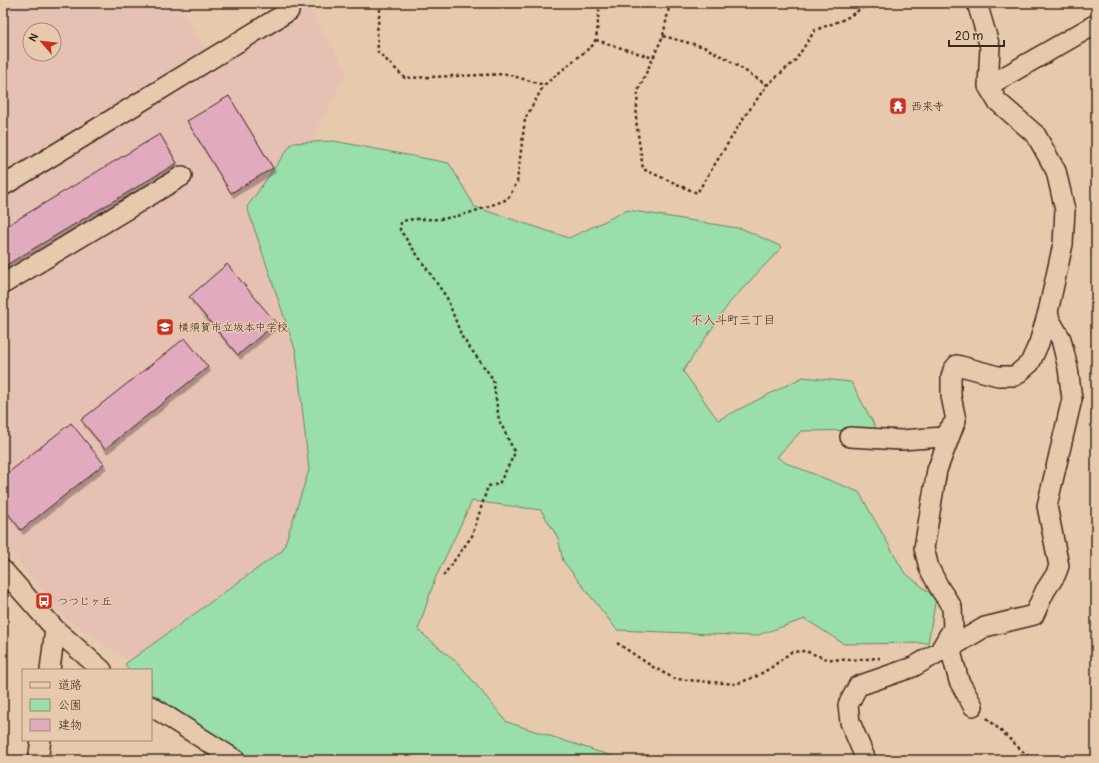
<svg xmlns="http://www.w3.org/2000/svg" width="1099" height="763" viewBox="0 0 1099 763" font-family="Pangolin,'Klee One',sans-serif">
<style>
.built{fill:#e6c0b3;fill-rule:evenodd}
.green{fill:#99deab;stroke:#6a8464}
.building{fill:#e2aabf;stroke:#3b2a1e;filter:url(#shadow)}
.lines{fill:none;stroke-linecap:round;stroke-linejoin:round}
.minor-casing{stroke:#3b2a1e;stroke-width:22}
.path{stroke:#3b2a1e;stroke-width:2.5;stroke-dasharray:3 3;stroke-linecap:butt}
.minor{stroke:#e7caae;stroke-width:19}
.labels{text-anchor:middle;stroke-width:3;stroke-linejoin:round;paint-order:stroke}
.poi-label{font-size:11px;fill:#3b2a1e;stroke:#e7caae;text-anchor:start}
.neighbourhood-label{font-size:12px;fill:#3b2a1e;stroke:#e7caae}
</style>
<defs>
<filter id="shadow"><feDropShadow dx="2.5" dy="4.5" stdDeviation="0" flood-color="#0004"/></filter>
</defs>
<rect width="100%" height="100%" fill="#e7caae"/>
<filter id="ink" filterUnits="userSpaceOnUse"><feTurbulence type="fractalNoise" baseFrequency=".025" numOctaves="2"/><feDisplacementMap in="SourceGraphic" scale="8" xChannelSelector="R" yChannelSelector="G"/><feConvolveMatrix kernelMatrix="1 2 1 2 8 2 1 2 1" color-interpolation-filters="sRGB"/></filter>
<g filter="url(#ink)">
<path class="built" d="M3 3H177L208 53 288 3H305L347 71 296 171 343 544 141 670 66 618 3 544ZM30 30H54V54H30Z"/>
<path class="green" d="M334 141 449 163 475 207 569 238 628 210 743 229 782 247 730 302 683 371 718 420 803 377 851 382 877 430 801 431 777 457 786 463 859 492 904 572 936 598 928 643 844 644 805 619 755 636 617 630 563 561 558 538 541 510 472 501 435 579 418 630 459 664 507 722 624 760H253L151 693V670H129L125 664 283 550 309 470 296 352 247 207 292 143Z"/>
<path class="building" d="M229 96 273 168 231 193 187 121Z
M160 134 177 163 3 267V228Z
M227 264 276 323 238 355 189 297Z
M185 338 208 367 105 449 81 420Z
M71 423 104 464 21 530 3 507V477Z"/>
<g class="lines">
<defs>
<path id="minor" d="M988 86 1096 24
M3 186 289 11
M3 284 182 176
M850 437 901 440 943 437 954 423
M3 570 55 629 102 670
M950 648 959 681 973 706
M939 652 953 628 952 607 940 589 929 568 924 548 937 470 956 420 951 396V377L953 370 957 365 998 376H1015L1030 363 1039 343 1048 312
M50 670 55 629
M151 706 236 760
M38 760 41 740
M866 760 850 722 848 705 858 686 913 667 939 652 950 648 985 627 1034 615 1045 591 1056 574 1059 566 1047 506 1072 399 1068 368 1061 339 1050 320 1048 312 1063 244 1065 210 1056 171 1036 135 997 101 988 86 990 47 977 3"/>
</defs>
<use href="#minor" class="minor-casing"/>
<path class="path" d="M381 3 377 31 378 52 405 78 506 74 544 85 593 45C600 33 596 16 601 3
M670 3 663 36 638 91 636 120 643 169 697 193 743 119 767 85 795 61 815 30 845 19 870 3
M663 36 704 47 727 59 767 85
M596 40 653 58
M443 576 472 536 488 486 499 484 515 453 499 420 493 379 462 337 447 298 400 230 401 222C413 217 426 220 439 219 463 217 486 207 508 199L517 182 525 119 544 85
M617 643 653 667 675 679 736 684 757 676 772 667 791 652 805 651 827 659 848 660 880 658
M987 718 1032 760"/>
<use href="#minor" class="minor"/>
</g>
</g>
<defs>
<symbol id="temple-square" viewBox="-11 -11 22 22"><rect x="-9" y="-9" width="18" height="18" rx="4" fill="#c8321e" stroke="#e7caae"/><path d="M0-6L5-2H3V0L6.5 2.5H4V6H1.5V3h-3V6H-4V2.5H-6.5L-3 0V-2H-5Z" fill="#fff"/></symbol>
<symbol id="school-square" viewBox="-11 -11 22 22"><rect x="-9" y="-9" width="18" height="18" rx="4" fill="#c8321e" stroke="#e7caae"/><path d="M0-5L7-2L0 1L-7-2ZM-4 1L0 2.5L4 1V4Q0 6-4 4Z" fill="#fff"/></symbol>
<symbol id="bus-square" viewBox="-11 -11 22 22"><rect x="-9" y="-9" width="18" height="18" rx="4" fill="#c8321e" stroke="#e7caae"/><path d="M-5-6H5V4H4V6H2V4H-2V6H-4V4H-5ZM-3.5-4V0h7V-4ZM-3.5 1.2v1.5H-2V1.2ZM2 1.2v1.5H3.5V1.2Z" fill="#fff"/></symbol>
</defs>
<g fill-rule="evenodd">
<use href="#temple-square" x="888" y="96" width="20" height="20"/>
<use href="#school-square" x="155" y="317" width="20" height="20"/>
<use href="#bus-square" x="34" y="591" width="20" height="20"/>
</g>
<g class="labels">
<g class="poi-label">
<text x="911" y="110">西来寺</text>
<text x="178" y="331">横須賀市立坂本中学校</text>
<text x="57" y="605">つつじヶ丘</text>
</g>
<g class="neighbourhood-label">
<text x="733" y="324">不入斗町三丁目</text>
</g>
</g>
<rect width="1099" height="763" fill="none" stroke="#e7caae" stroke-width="16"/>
<rect x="8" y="8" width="1083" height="747" fill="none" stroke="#3b2a1e" stroke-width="1.5" filter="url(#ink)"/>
<rect x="22" y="669" width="130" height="72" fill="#e7caae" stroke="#a28a74"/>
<rect x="30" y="682" width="20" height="6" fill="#e7caae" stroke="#a28a74"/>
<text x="58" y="689" font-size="12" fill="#3b2a1e">道路</text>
<rect x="30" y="699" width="20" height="12" fill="#99deab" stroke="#a28a74"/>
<text x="58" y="709" font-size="12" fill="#3b2a1e">公園</text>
<rect x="30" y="719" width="20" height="12" fill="#e2aabf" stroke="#a28a74"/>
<text x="58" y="729" font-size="12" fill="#3b2a1e">建物</text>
<g transform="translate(42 42) rotate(298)"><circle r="19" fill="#e7caae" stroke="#a28a74"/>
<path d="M0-3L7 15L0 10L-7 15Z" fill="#c8321e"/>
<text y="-6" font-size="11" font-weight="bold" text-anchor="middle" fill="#3b2a1e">N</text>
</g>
<path d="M949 40v6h55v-6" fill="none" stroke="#3b2a1e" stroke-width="2"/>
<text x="955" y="40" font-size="12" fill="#3b2a1e" stroke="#e7caae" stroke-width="3" paint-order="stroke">20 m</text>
</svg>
